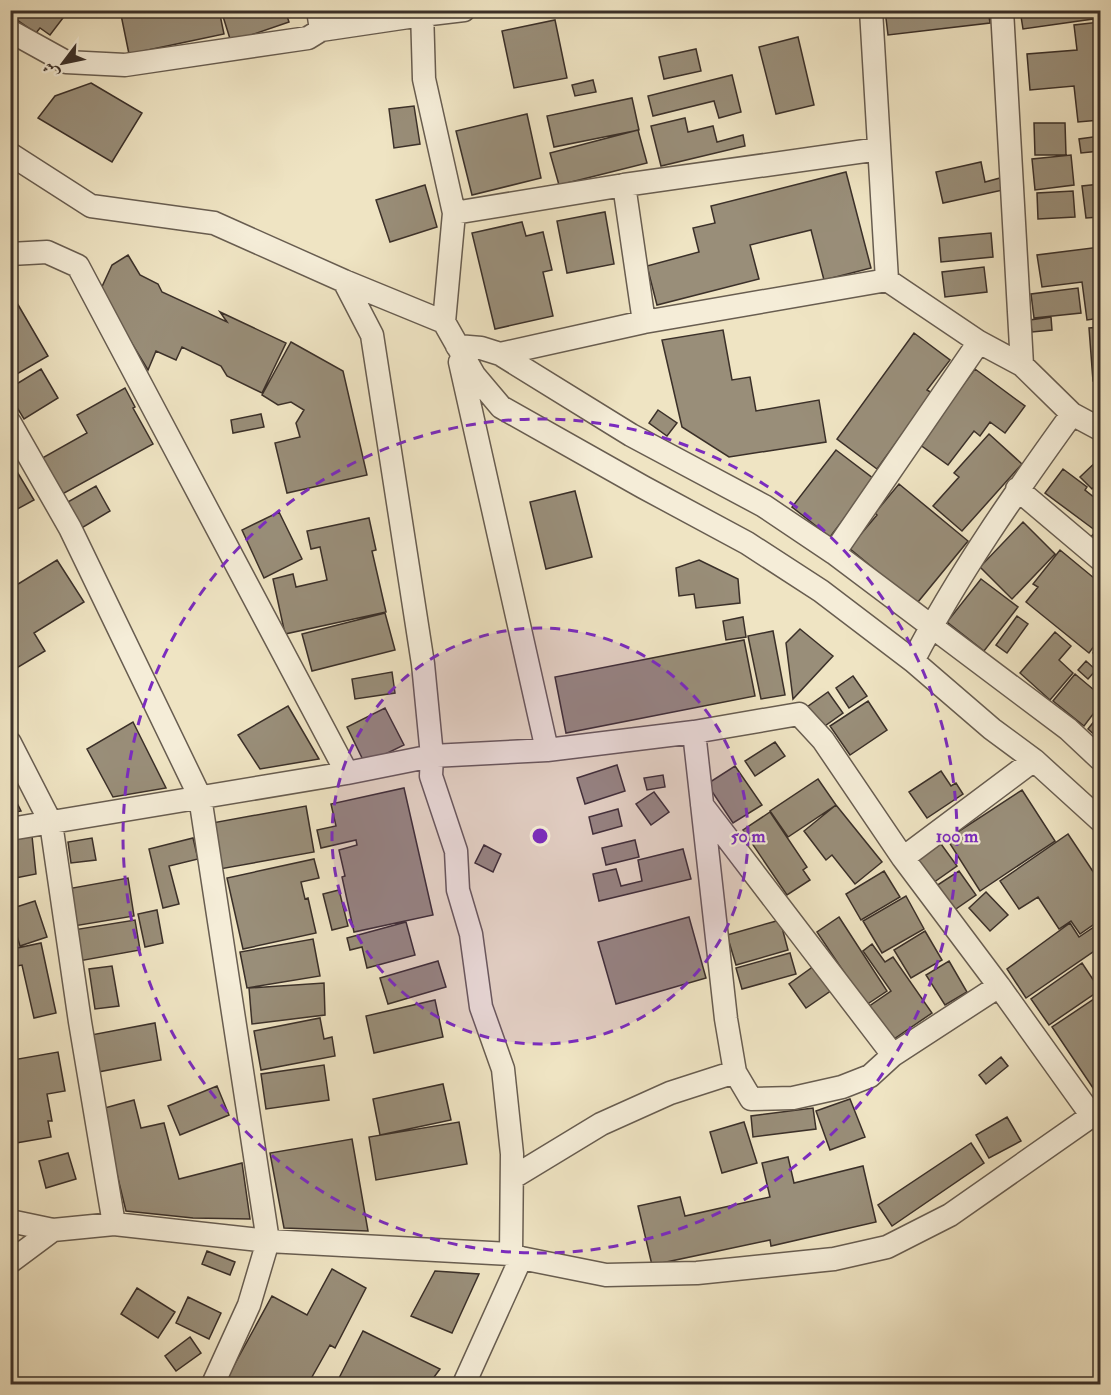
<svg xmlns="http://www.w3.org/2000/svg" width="1111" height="1395" viewBox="0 0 1111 1395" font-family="'IM FELL Double Pica',Amiri,serif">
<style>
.building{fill:#998e79;stroke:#3b3029;stroke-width:1.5}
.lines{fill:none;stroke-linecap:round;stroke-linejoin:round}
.street-casing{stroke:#685d50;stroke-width:25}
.street{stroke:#f5edd8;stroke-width:22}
.ring{fill:none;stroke:#7b2cbf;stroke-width:3;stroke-dasharray:10 8}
.centre{fill:#7b2cbf;stroke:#f5edd8;stroke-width:3}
.ring-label{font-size:18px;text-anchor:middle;font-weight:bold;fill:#7b2cbf;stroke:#f5edd8;stroke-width:4.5;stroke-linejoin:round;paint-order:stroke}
</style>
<rect width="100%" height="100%" fill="#efe4c3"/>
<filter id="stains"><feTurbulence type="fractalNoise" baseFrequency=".00333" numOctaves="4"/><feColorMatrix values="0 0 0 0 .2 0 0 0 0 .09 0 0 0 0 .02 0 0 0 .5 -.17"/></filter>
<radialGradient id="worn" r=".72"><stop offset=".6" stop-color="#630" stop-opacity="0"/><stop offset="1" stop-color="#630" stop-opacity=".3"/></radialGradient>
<path class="building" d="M10 10H69L50 35 40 28 36 33 10 15Z
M120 10H219L224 34 129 54Z
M221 10H285L289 22 231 42Z
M885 10H988L990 23 888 35Z
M1020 10H1100V18L1023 29Z
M555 20 567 78 514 88 502 31Z
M1100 22V120L1078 122 1074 86 1030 90 1027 54 1077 50 1074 25Z
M798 37 814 105 776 114 759 47Z
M696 49 701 71 664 79 659 57Z
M732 75 741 112 719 118 714 101 653 116 648 96Z
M593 80 596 92 575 96 572 85Z
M91 83 142 113 112 162 38 118 55 96Z
M632 98 639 130 554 147 547 116Z
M414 106 420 144 394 148 389 109Z
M527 114 541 178 472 195 456 131Z
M685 118 688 132 713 126 717 142 743 135 745 146 661 166 651 126Z
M1034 123H1065L1066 155H1035Z
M638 130 647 163 559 185 550 153Z
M1100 136V151L1081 153 1079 139Z
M1071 155 1074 185 1035 190 1032 159Z
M981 162 985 182 1000 178 1003 190 943 203 936 172Z
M846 172 871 268 824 280 811 230 750 245 759 279 657 305 647 266 699 252 693 228 715 223 711 206Z
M1100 184V217L1086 218 1082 186Z
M425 185 437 227 390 242 376 200Z
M1073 191 1075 217 1038 219 1037 193Z
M605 212 614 264 567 273 557 221Z
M522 222 526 236 543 232 552 270 543 272 553 316 495 329 472 233Z
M991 233 993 257 941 262 939 238Z
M1100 247V318L1087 320 1082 282 1042 287 1037 255Z
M128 255 140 275 158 284 162 292 227 322 220 312 286 343 262 393 227 376 221 366 182 347 176 360 156 351 148 370 100 291 112 265Z
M984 267 987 292 945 297 942 272Z
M1078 288 1081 313 1034 318 1031 294Z
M10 291 48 356 10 378Z
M1051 317 1052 330 1032 332 1030 320Z
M1100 327V380L1093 381 1089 328Z
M723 330 732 380 750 377 756 411 819 400 826 442 729 457 682 427 662 340Z
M914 333 950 360 927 390 932 393 877 469 837 439Z
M291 342 343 371 367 475 287 493 275 443 300 437 296 423 304 410 291 402 278 405 262 395Z
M41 369 58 398 24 419 10 396V388Z
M975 369 1025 406 1005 433 990 422 980 436 974 431 948 465 919 444Z
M125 388 135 407 133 408 153 444 57 497 37 461 87 433 77 415Z
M658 410 677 423 667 436 649 423Z
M261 414 264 427 233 433 231 420Z
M989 434 1022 464 962 531 933 506 959 477 954 473Z
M836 450 874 479 830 537 792 507Z
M1100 458V480L1092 489 1080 477Z
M10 460 34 500 10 513Z
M1063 469 1087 487 1085 490 1100 502V546L1090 538 1096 531 1045 493Z
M899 484 968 541 913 608 884 577 849 548 877 515 875 513Z
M96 486 110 511 80 529 66 503Z
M575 491 592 557 546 569 530 502Z
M279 512 302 559 264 578 242 530Z
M369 518 376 550 372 551 386 612 285 634 273 579 293 574 296 587 327 580 320 547 311 549 307 531Z
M1023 522 1055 554 1012 599 980 567Z
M1060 550 1100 583V638L1089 653 1026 602 1038 587 1033 584Z
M57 560 84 602 34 633 45 651 10 672V589Z
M699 560 738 579 740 603 696 608 694 594 679 596 676 568Z
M981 579 1018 607 984 651 947 622Z
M385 613 395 650 312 671 302 634Z
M1017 616 1028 624 1007 653 996 645Z
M743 617 746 637 726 640 723 621Z
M800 629 833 656 793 699 786 643Z
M773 631 785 695 761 699 748 636Z
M1055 632 1071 646 1059 660 1073 673 1050 700 1020 673Z
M744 640 755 696 566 733 555 677Z
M1100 644V659L1093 653Z
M1086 661 1096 670 1088 679 1078 670Z
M392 672 395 693 355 699 352 679Z
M1075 674 1100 695V705L1084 726 1053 701Z
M853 676 867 696 849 708 836 688Z
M828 692 843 713 822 728 807 707Z
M868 701 887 730 850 755 830 726Z
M288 706 319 759 260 769 238 735Z
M385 708 404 745 365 764 347 727Z
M1100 714V740L1088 729Z
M133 722 166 788 113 797 87 749Z
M775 742 785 756 755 776 745 761Z
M617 765 625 791 585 804 577 778Z
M735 766 762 805 733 823 707 784Z
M941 771 951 786 956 783 963 794 927 818 909 792Z
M663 775 665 787 647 790 644 778Z
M818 779 836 805 788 837 770 811Z
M404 788 433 915 354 932 342 877 345 876 339 850 357 845 356 840 321 848 317 830 336 826 331 804Z
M10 789 21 811 10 813Z
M1022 790 1055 841 980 891 947 839Z
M654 792 669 812 651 825 636 804Z
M836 805 882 862 855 884 832 855 826 860 804 831Z
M306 806 314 852 220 869 212 823Z
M618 809 622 826 593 834 589 817Z
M770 812 807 867 803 870 810 880 787 895 743 830Z
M1068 834 1100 882V920L1080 934 1071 921 1059 929 1038 897 1019 909 1000 881Z
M32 836 36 874 10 879V839Z
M92 838 96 860 71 863 68 842Z
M193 838 198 859 169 866 179 904 163 908 149 849Z
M635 840 639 857 606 865 602 848Z
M941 844 957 866 930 885 915 862Z
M484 845 501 854 493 872 475 863Z
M683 849 691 879 599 901 593 874 616 869 621 886 642 881 638 860Z
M314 859 319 878 301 882 305 899 308 898 316 933 243 949 227 878Z
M884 871 900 897 861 920 846 894Z
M959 871 976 895 953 911 936 886Z
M128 878 134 916 74 926 67 889Z
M339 890 348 926 332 930 323 894Z
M986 892 1008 915 990 931 969 908Z
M906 896 924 929 882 953 863 921Z
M35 901 47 937 20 946 14 926 10 927V909Z
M157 910 163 943 145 947 138 914Z
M689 917 706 978 616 1004 598 942Z
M839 917 887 991 866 1005 817 932Z
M135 920 140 950 79 961 73 930Z
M780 920 788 950 736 965 727 935Z
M406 922 415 955 367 968 362 947 350 950 347 938Z
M1070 923 1079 937 1100 923V947L1026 998 1007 969Z
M10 931H14L17 948 41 943 56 1013 34 1018 22 965 10 967Z
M925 931 942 960 911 978 894 950Z
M313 939 320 976 247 988 240 952Z
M872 944 885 962 893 957 932 1013 891 1041 868 1007 891 991 863 951Z
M790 953 796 974 742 989 736 968Z
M438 961 446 987 388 1004 380 978Z
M949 961 967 992 945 1005 926 975Z
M1082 963 1100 990 1049 1025 1031 999Z
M112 966 119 1006 95 1009 89 969Z
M814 966 832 990 806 1008 789 984Z
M324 983 325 1015 252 1024 249 988Z
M1100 995V1088L1095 1091 1052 1027Z
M435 1000 443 1037 374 1053 366 1016Z
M320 1018 324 1039 332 1037 335 1056 261 1070 254 1031Z
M155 1023 161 1060 98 1072 91 1035Z
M10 1048 13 1060 58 1052 65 1091 47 1094 52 1121H48L51 1137 10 1144Z
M1001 1057 1008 1066 986 1084 979 1075Z
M324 1065 329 1100 266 1109 261 1074Z
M443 1084 451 1120 380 1135 373 1099Z
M217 1086 229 1115 180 1135 168 1106Z
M850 1099 865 1137 830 1150 816 1111Z
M134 1100 141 1128 164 1123 179 1179 242 1163 250 1219 193 1218 126 1211 101 1109Z
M813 1108 816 1129 753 1137 751 1116Z
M1007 1117 1021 1141 989 1158 976 1135Z
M459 1122 467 1164 376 1180 369 1137Z
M744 1122 757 1163 722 1173 710 1132Z
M352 1139 368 1231 284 1228 270 1153Z
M971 1143 984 1163 892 1226 878 1205Z
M68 1153 76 1179 46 1188 39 1161Z
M788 1157 794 1183 863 1166 876 1222 771 1246 770 1240 652 1265 638 1206 680 1197 685 1216 770 1197 762 1163Z
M207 1251 235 1262 230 1275 202 1264Z
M332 1269 366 1288 335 1348 330 1345 308 1384H236L226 1380 272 1296 307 1315Z
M435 1271 479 1274 452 1333 411 1316Z
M137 1288 175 1312 158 1338 121 1314Z
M188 1297 221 1313 209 1339 176 1323Z
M363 1331 440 1369 429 1384H336Z
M190 1337 201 1353 176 1371 165 1356Z"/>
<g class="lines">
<defs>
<path id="street" d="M318 10 321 30 422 15 464 10
M422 10 424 79 454 213 444 322 474 375 501 407 643 487 747 543 821 591 913 661 992 729 1034 760 1100 820
M871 10 887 280 979 342 1022 365 1072 414 1100 429
M1002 10 1022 365
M10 31 66 62 125 65 308 38 321 30
M10 154 91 206 214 223 344 281 444 322
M454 213 624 185 879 149
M10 254 47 252 78 266 347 773
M344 281 372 335 423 664 432 756 431 776 456 851 458 890 471 934 481 1007 503 1069 512 1154 511 1254
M644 322 887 280
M457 346 481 348 500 354 631 435 764 506 834 553 1068 729 1100 759
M500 354 644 322 624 185
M460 362 547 750
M10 423 70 528 200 797 268 1241 249 1305 213 1384
M1017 489 1100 559
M834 553 979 342
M913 661C958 574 1015 493 1072 414
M10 743 51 823 80 1022 114 1224
M702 805 893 1055
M10 829 347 773 432 756 547 750 694 732
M903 858 1034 760
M999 986 893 1055 870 1076 842 1087 793 1098 751 1099 735 1072 726 1019 694 732 799 714 823 740 903 858 999 986 1092 1116
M512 1178 601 1124 670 1093 735 1072
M10 1221 53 1230 114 1224 268 1241 511 1254 521 1258 606 1275 697 1273 834 1259 887 1247 950 1215 1100 1110
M10 1262 53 1230
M464 1384 521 1258"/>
</defs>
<use href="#street" class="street-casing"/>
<use href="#street" class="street"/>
</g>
<circle cx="540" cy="836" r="208" fill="#7b2cbf" fill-opacity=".12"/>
<g class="ring">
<circle cx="540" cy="836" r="208"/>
<circle cx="540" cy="836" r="417"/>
</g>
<circle cx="540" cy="836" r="9" class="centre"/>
<g class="ring-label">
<text x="748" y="842">50 m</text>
<text x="957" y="842">100 m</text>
</g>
<rect width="1111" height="1395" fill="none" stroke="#efe4c3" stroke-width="36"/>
<rect x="12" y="12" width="1087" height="1371" fill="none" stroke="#3b3029" stroke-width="3"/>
<rect x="18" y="18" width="1075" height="1359" fill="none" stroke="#3b3029" stroke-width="1.5"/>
<g transform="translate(63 63) rotate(238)" stroke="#f5edd8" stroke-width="4.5" paint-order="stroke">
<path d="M0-4.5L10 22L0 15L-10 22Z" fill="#3b3029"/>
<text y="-9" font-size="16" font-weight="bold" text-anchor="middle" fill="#3b3029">ش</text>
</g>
<rect width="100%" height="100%" filter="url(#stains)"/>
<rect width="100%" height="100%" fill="url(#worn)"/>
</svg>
